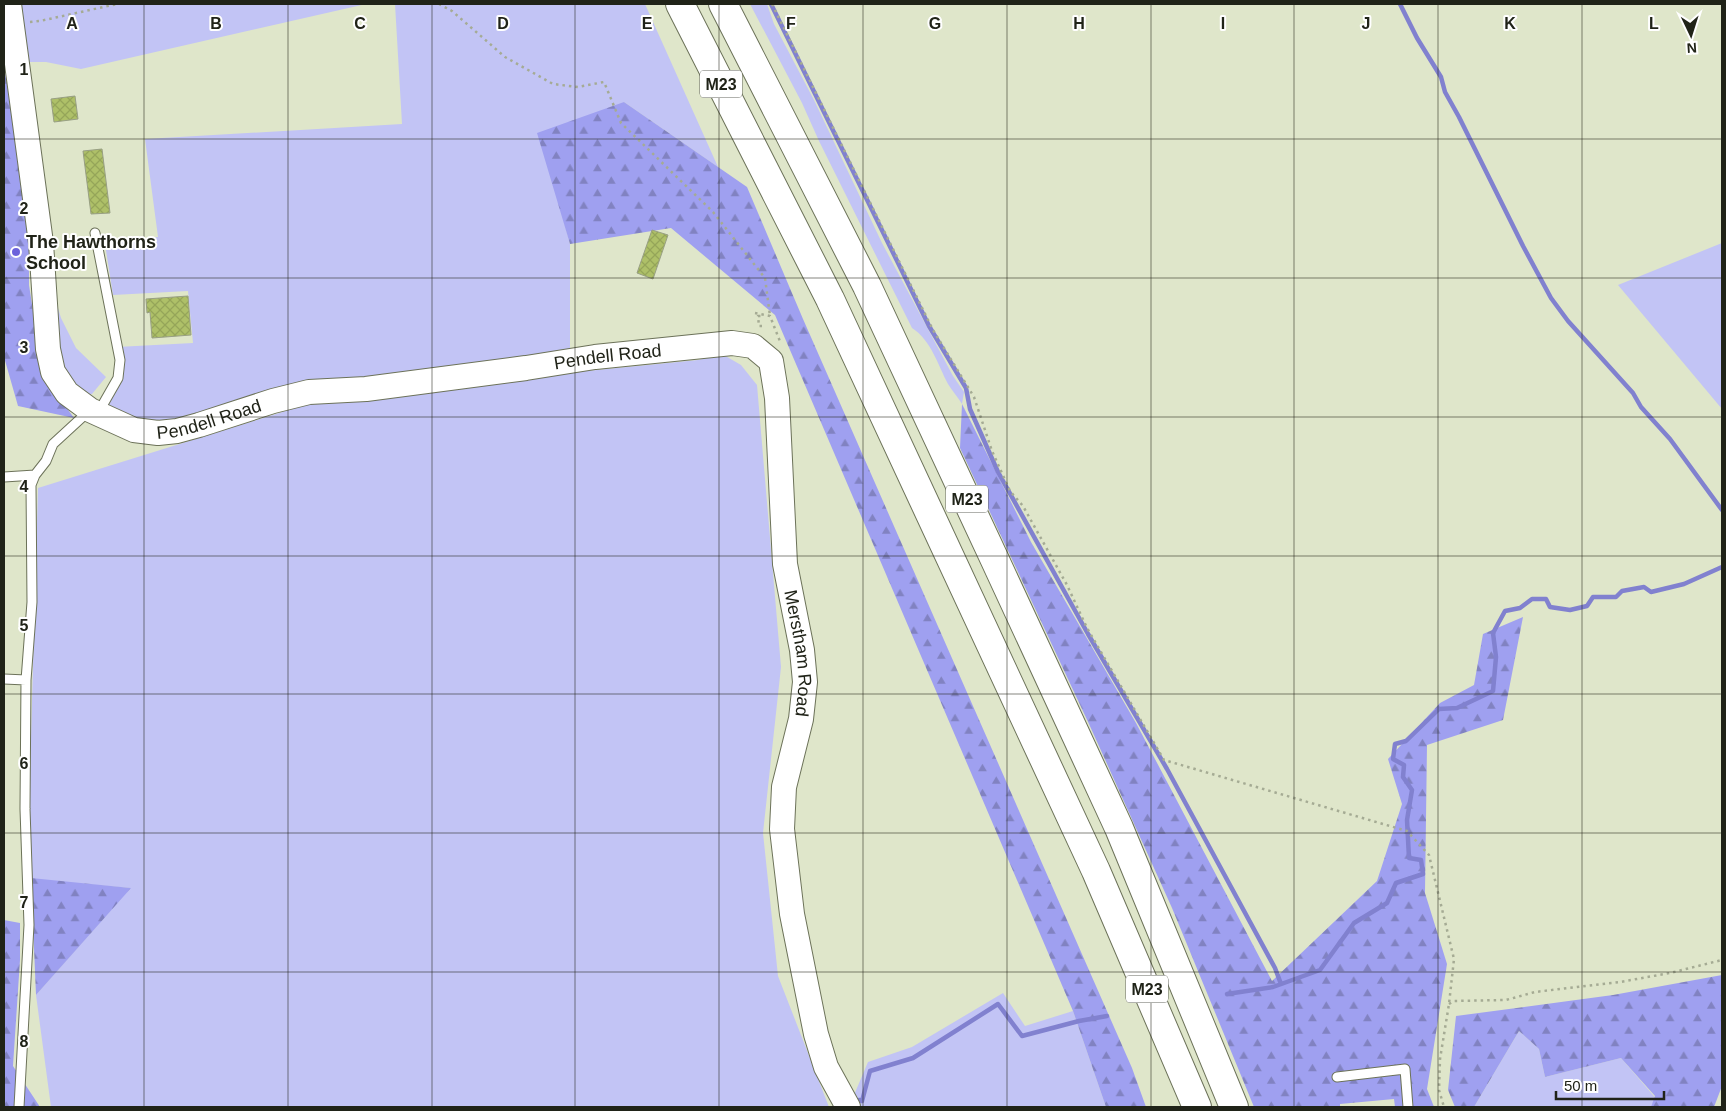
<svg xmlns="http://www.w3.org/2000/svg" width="1726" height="1111" viewBox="0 0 1726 1111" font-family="Arial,sans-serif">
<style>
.green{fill:#c2c4f5}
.forest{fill:url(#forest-firs)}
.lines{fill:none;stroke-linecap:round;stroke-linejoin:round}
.stream{stroke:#8181cf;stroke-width:4.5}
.building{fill:url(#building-cross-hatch);stroke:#989f84}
.lane-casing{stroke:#6c7259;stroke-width:11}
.secondary-casing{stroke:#6c7259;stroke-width:26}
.highway-casing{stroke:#6c7259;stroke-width:30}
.path{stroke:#a5ab94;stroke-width:2.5;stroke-dasharray:2.5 4;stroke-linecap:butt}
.lane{stroke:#fff;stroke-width:9}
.secondary{stroke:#fff;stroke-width:24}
.highway{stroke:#fff;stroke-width:28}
.grid{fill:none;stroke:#202318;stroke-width:1;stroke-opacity:0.55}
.poi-dot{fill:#6c62db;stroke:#fff;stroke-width:2}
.labels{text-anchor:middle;stroke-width:4;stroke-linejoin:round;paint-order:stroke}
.shield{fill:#fff;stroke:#63655d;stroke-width:1}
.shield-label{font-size:16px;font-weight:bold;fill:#202318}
.poi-label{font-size:18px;font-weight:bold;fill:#202318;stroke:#fff;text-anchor:start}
.street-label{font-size:18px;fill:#202318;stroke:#fff}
.grid-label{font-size:16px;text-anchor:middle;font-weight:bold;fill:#202318;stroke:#fff;stroke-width:4;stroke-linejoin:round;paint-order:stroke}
</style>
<defs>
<pattern id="forest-firs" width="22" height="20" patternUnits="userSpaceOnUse" patternTransform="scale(1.25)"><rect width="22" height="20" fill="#9fa0f0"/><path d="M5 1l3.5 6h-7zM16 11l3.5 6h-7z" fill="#8182c1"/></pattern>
<pattern id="building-cross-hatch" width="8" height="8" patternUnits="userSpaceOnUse" patternTransform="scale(1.25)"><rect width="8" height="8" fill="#aec068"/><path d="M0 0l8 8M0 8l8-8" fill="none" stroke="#95a559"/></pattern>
</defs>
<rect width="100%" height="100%" fill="#dfe6ca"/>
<path class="green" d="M19 4H366L81 69 46 62H18Z
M395 4H645L718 167 624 102 564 222 570 244V353L165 426 131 423 101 407 118 378 117 347 193 343 188 291 113 295 105 244 158 237 145 139 402 124Z
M750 4H767L774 24 814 100 882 243 953 376 964 392 962 404C958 397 952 391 948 384 938 365 931 340 912 328L819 141 802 103Z
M1722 243V409L1618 285Z
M50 282 61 318 76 348 106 377 92 394 83 395 64 373 53 339Z
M722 354 741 365 757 385 781 667 763 833 778 976 829 1107H51L36 995 130 888 27 879 38 488 334 396 698 360Z
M1003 993 1025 1026 1073 1011 1106 1107H860L854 1095 868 1062 912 1047Z
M1519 1031 1539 1049 1545 1077 1621 1058 1659 1102 1655 1107H1474Z"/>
<path class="forest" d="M4 66 29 218V285L43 375 74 418 18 406 4 357V285L5 284 4 274Z
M624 102 747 187 803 319 1132 1068 1146 1107H1106L1073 1011 775 315 671 228 570 244 537 133Z
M962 404 1031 542 1136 723 1272 981 1377 881 1402 804 1388 759 1440 703 1474 685 1483 634 1523 617 1503 720 1427 745 1425 893 1447 964 1427 1089 1434 1107H1395L1394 1099 1340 1104V1107H1254L1172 908 1089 724 960 448Z
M31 878 131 888 36 995Z
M4 920 20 923V960L13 1066 40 1107H4Z
M1722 975V1086L1714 1107H1651L1655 1096 1621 1058 1545 1077 1539 1049 1519 1031 1474 1107H1455L1448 1090 1456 1016 1613 995Z"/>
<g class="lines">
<path class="stream" d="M771 4 929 326 966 388 970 409 998 472 1088 634 1167 769 1275 968 1281 984
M1400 4 1417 38 1441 77 1445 92 1459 117 1523 246 1551 298 1568 321 1633 393 1641 407 1670 439 1722 510
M1227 994 1273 987 1320 970 1354 923 1387 903 1396 883 1423 874 1421 860 1409 858 1407 820 1412 790 1403 777 1404 765 1393 759 1395 744 1406 741 1439 709 1457 708 1493 691 1496 657 1493 633 1505 611 1520 608 1532 599H1546L1550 607 1570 610 1587 606 1593 597H1616L1622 591 1644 587 1651 592 1684 584 1722 567
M859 1100 862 1101 870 1071 913 1058 998 1004 1022 1036 1079 1021 1107 1016"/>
</g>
<path class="building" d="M75 96 78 119 54 122 51 99Z
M102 149 110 213 91 214 83 151Z
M652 230 668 235 653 279 637 273Z
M188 296 191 335 152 338 150 312 147 313 146 299Z"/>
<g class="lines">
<defs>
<path id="lane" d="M95 233 120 360 118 378 98 413
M4 477 35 475
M4 679 26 680
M1337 1077 1405 1069 1408 1107
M19 1107 29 925 25 809 26 680 32 602 31 485 35 475 46 461 53 444 90 410"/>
<g id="secondary">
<path id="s1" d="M9 4 41 243 48 349 53 372 67 393 90 410 134 430 158 433 177 431 199 425 273 401 309 392 366 389 526 368 595 357 732 343 753 346 771 361 777 398 785 564 802 650 805 682 801 719 784 787 782 829 792 914 816 1034 826 1067 848 1107"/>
</g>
<path id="highway" d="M680 4 830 299 1096 871 1197 1107
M723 4 867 286 994 558 1119 828 1234 1107"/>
</defs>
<use href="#lane" class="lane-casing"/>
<use href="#secondary" class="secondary-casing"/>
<use href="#highway" class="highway-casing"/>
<path class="path" d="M439 4 452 11 505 57 553 84 578 87 604 82 621 123 713 212 765 278 770 316
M772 4 933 330 974 397 992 451 1010 491 1023 506 1067 585 1087 628 1164 760 1407 831 1429 855 1454 959 1449 1004 1440 1059 1439 1090 1444 1107
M30 22 40 21 117 4
M755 313 770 316 781 344
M762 326H759L758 316H763
M1449 1004 1454 1001 1506 1000 1535 992 1620 982 1670 973 1722 960"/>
<use href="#lane" class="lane"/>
<use href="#secondary" class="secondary"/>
<use href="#highway" class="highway"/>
</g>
<path class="grid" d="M144 4V1107M288 4V1107M432 4V1107M575 4V1107M719 4V1107M863 4V1107M1007 4V1107M1151 4V1107M1294 4V1107M1438 4V1107M1582 4V1107M4 139H1722M4 278H1722M4 417H1722M4 556H1722M4 694H1722M4 833H1722M4 972H1722"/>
<circle class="poi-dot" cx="16" cy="252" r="5"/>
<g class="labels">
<g class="shield">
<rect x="700" y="70.5" width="42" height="27" rx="4"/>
<rect x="946" y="485.5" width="42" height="27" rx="4"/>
<rect x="1126" y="975.5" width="42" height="27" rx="4"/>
</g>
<g class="shield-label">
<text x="721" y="90">M23</text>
<text x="967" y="505">M23</text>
<text x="1147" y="995">M23</text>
</g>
<g class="poi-label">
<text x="26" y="248">The Hawthorns<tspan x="26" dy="21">School</tspan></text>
</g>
<g class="street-label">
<text dy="6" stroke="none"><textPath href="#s1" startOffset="955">Pendell Road</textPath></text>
<text dy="6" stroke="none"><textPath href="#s1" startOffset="550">Pendell Road</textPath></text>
<text dy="6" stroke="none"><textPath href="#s1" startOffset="1419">Merstham Road</textPath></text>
</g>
</g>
<g class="grid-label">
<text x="72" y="29">A</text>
<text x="216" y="29">B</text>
<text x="360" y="29">C</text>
<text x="503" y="29">D</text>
<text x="647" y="29">E</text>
<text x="791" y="29">F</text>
<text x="935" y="29">G</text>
<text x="1079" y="29">H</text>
<text x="1223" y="29">I</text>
<text x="1366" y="29">J</text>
<text x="1510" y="29">K</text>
<text x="1654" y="29">L</text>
<text x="24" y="75">1</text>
<text x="24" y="214">2</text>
<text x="24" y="353">3</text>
<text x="24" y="492">4</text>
<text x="24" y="631">5</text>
<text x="24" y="769">6</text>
<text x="24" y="908">7</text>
<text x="24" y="1047">8</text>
</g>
<rect width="1726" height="1111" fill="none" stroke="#202318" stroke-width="10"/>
<g transform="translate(1691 35) rotate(176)" stroke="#ffffff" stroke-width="4" paint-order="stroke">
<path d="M0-4L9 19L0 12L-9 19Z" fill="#202318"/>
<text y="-8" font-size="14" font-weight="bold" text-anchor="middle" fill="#202318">N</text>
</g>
<path d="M1556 1091v8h108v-8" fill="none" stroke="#202318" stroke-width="2.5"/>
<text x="1564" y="1091" font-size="15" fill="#202318" stroke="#ffffff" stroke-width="4" paint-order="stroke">50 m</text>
</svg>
